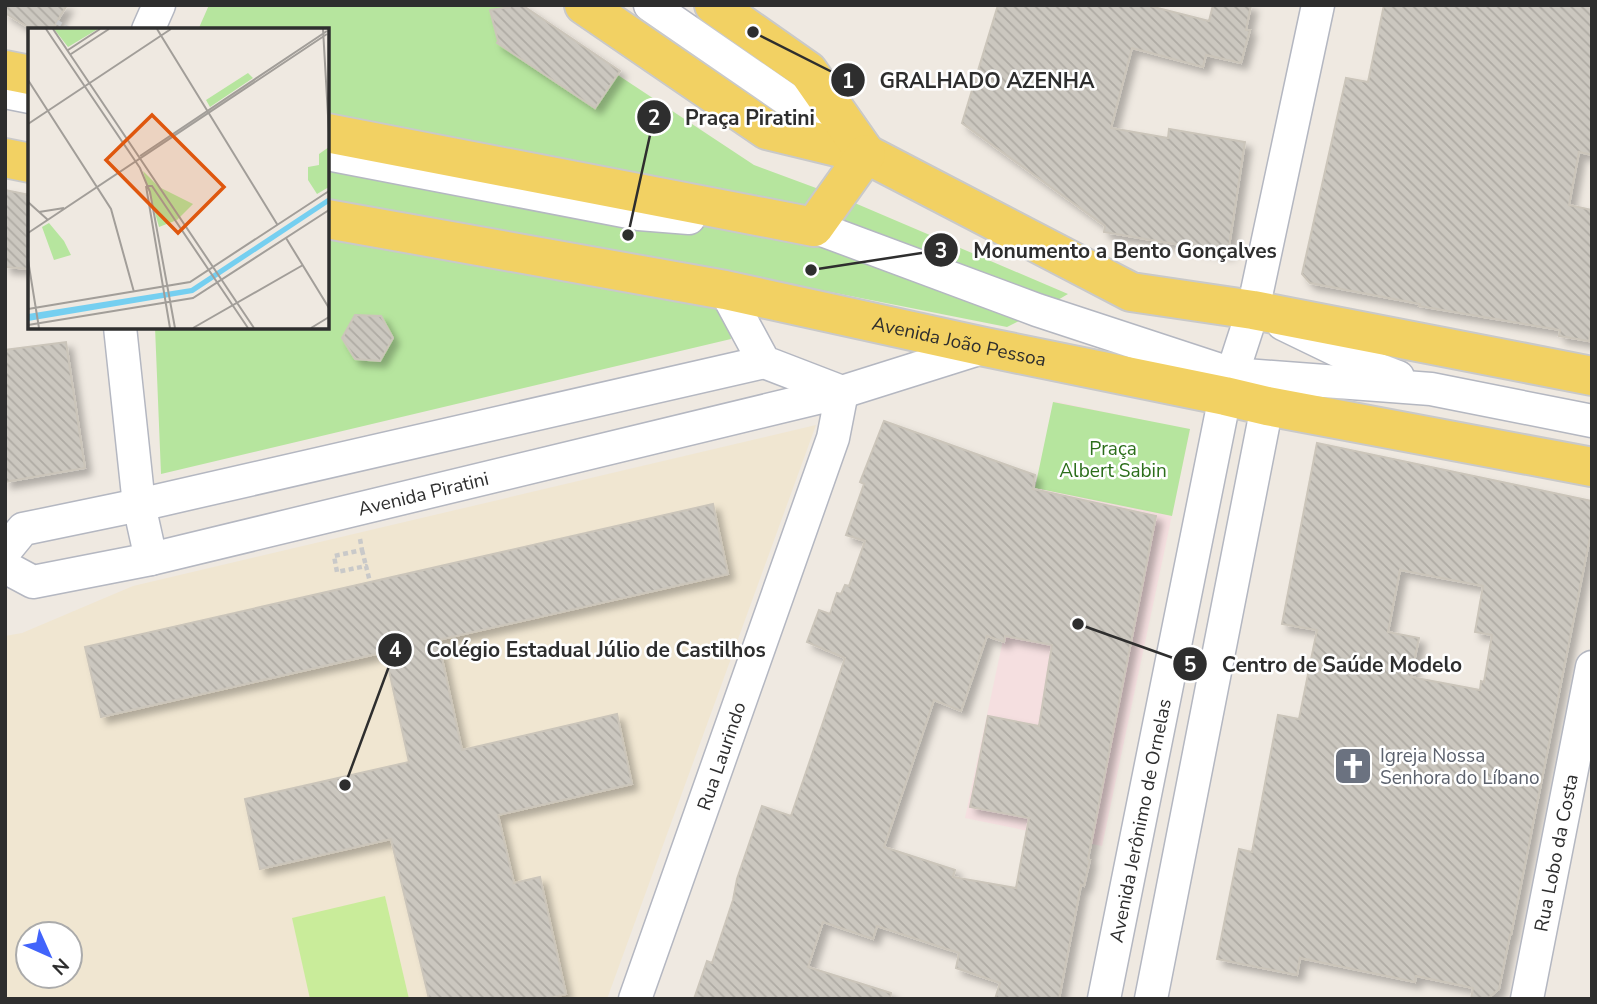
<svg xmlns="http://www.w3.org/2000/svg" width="1597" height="1004" viewBox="0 0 1597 1004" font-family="'Nunito Sans',sans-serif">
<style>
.education{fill:#f0e6d1;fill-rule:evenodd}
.medical{fill:#f5dfe0}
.grass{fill:#b6e59e}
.pitch{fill:#c9ec9a}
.building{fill:url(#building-back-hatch);stroke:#cbc5ba;stroke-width:2;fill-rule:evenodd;filter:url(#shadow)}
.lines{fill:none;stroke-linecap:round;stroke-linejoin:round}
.minor-casing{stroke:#b4b7c1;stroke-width:35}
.major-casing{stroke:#c9c9c9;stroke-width:42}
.path{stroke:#c9c9c9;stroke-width:4.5;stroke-dasharray:5 3.5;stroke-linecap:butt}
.minor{stroke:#fff;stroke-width:32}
.major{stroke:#f2d163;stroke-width:38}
.labels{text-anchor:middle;stroke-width:5;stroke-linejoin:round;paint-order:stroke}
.street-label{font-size:19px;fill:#2e2e2e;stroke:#fff}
.park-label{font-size:19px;fill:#2c6e1b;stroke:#fff}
.worship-label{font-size:19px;fill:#5b616d;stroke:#fff;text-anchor:start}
.inset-road{fill:none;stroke:#a29e99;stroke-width:2}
.view{fill:#df570e;fill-opacity:0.15;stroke:#df570e;stroke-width:3.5}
.inset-edge{fill:none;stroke:#2e2e2e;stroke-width:3.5}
.leader{fill:none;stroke:#2e2e2e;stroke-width:2.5}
.callout-dot{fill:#2e2e2e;stroke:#fff;stroke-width:2.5}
.mark-label{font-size:21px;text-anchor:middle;font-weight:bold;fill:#fff}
.callout-label{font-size:21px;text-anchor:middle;font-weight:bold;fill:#2e2e2e;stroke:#fff;stroke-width:5;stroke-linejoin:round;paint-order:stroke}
</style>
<defs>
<pattern id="building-back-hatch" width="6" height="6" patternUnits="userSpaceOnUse" patternTransform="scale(1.75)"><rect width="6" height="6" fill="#cbc7bf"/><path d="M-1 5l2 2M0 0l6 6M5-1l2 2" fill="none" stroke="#afaba4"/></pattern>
<filter id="shadow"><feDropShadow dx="6" dy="6" stdDeviation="3.5" flood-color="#0004"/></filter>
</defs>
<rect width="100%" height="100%" fill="#efe9e1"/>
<path class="education" d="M816 425 607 999H5V636L22 633 133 586ZM28 934H70V976H28Z"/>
<path class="medical" d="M1054 401 1190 430 1102 846 965 818Z"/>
<path class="grass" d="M209 5H512L754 165 843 198 1068 294 1039 311 1007 327 724 271 723 288 731 339 161 474 155 327H327V30H198Z
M1053 402 1190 429 1172 516 1035 488Z"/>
<path class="pitch" d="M385 896 409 999H310L292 918Z"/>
<path class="building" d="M5 5H67L52 30H33L5 13Z
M512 5H522L620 71 595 108 497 43 498 41 490 10 510 7Z
M998 5H1146L1209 21 1213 5H1251L1246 30H1250L1241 63 1206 55 1203 67 1132 48 1111 128 1168 138 1169 129 1245 142 1228 253 1104 232 1105 226 962 123Z
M1384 5H1592V155L1579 152 1569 205 1592 210V327L1589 341 1559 336 1560 330 1419 306 1420 304 1310 283 1302 274 1346 78 1368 82Z
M5 190 30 195V269L5 267Z
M355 315 381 316 393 338 380 361 355 359 342 338Z
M66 342 85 468 5 482V350Z
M884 421 1035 475 1033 489 1156 516 1088 859 1090 860 1084 886 1081 885 1059 999H995L1000 983 956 968 959 953 877 926 873 939 823 922 808 967 891 993 890 999H694L707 961 712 963 733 900 737 879 762 806 791 816 845 658 807 642 819 610 830 614 837 593 841 594 845 585 849 586 865 541 846 535 864 484 860 482ZM987 636 1004 642 1005 636 1052 645 1039 726 988 716 970 807 1029 818 1016 888 953 877 955 870 884 847 934 700 961 711Z
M1317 443 1592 501V527L1511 935H1510L1499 989 1487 999H1471L1473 988 1416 976 1415 982 1300 958 1297 975 1217 959 1239 849 1252 852 1278 715 1299 719 1317 630 1282 624ZM1400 570 1483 586 1475 632 1492 635 1484 682 1481 681 1480 690 1411 677 1419 638 1388 632Z
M713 504 728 574 438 640 462 750 617 714 632 784 498 815 514 883 540 877 566 994 545 999H429L391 839 260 869 245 799 409 762 385 652 101 717 85 647Z"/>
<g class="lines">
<defs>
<g id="minor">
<path d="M650 5 856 147"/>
<path d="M148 30 159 5"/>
<path d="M5 92 30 97"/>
<path d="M327 154 639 214 689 218"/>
<path d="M793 225 814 227 1037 310 1232 374 1431 389 1592 421"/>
<path d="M725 290 764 362 842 392 985 347"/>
<path d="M1283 324 1374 368 1398 377"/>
<path d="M120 327 139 505 151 559"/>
<path d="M5 551 23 529 139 505 764 362"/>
<path id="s1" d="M5 567 33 582 151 559 842 392 833 438 635 999"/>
<path id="s2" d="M1104 999 1225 396 1253 310 1318 5"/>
<path d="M1151 999 1267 406 1291 403"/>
<path id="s3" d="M1527 999 1592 667"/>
</g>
<g id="major">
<path d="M584 5 767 130 866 154 1131 292 1253 310 1592 376"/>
<path d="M714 5 808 71 866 154"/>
<path d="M5 70 30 75"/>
<path d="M327 133 814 227 866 154"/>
<path d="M5 158 30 163"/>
<path id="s4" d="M327 219 725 290 985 347 1225 396 1267 406 1592 467"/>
</g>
</defs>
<use href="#minor" class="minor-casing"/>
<use href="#major" class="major-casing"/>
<path class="path" d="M57 22 70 30
M360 539 362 550 334 556 337 572 366 566 370 582
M362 550 366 566"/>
<use href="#minor" class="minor"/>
<use href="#major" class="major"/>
</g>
<defs>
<symbol id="church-square" viewBox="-11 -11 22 22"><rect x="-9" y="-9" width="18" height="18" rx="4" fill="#6b7280" stroke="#fff"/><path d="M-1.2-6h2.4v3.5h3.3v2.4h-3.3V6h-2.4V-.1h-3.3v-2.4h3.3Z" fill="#fff"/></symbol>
</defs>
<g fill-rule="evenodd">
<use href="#church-square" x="1331" y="744" width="44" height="44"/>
</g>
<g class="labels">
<g class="street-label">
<text dy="7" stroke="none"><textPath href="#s4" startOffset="644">Avenida João Pessoa</textPath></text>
<text dy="7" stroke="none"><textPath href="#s1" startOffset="432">Avenida Piratini</textPath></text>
<text transform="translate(721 756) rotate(-71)" y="7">Rua Laurindo</text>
<text dy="7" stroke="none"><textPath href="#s2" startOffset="182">Avenida Jerônimo de Ornelas</textPath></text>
<text dy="7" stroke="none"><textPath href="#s3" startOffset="149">Rua Lobo da Costa</textPath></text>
</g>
<g class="park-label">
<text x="1113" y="455">Praça<tspan x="1113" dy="22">Albert Sabin</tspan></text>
</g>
<g class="worship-label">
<text x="1380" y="762">Igreja Nossa<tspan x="1380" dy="22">Senhora do Líbano</tspan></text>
</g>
</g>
<g transform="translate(28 28)">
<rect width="301" height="301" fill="#efe9e1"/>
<path d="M26 1H70L40 19ZM220 45 225 50 182 79 178 72ZM301 119V159L289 166 280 152V139L291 137V126ZM115 143 131 159 165 176 149 192 131 199ZM21 195 36 213 43 227 26 232 14 199Z" fill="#b6e59e"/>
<path d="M301 169V175L165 265 0 293V286L163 260Z" fill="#75cff0"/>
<path class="inset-road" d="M18 1 112 140 122 164 147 300M25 1 226 300M129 1 249 196M295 1 301 105M40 22 72 1M43 26 81 1M0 52 83 181 106 264M0 96 143 1M112 128 299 3M118 158H124L220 300M118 158 142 300M0 174 20 192M11 184 36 180M0 205 299 6M258 210 301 280M0 232 11 300M0 281 162 254 301 163M0 297 165 270 301 182M165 300 275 237M283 300 301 289"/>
<path class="view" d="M124 87 196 159 150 205 78 132Z"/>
<rect width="301" height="301" class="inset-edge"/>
</g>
<path class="leader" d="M753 32L848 80M628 235L654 117M811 270L941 250M345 785L395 650M1078 624L1190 664"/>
<g class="callout-dot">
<circle cx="753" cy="32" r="7"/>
<circle cx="628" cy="235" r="7"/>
<circle cx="811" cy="270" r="7"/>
<circle cx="345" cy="785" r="7"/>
<circle cx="1078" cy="624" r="7"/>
<circle cx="848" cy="80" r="18"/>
<circle cx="654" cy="117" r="18"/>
<circle cx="941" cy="250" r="18"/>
<circle cx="395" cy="650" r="18"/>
<circle cx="1190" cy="664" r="18"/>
</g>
<g class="mark-label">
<text x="848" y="88">1</text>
<text x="654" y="125">2</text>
<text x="941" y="258">3</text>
<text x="395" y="657">4</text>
<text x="1190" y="672">5</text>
</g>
<g class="callout-label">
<text x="987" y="88">GRALHADO AZENHA</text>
<text x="750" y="125">Praça Piratini</text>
<text x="1125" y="258">Monumento a Bento Gonçalves</text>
<text x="596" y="657">Colégio Estadual Júlio de Castilhos</text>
<text x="1342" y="672">Centro de Saúde Modelo</text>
</g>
<rect width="1597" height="1004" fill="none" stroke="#2e2e2e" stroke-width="14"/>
<g transform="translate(49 955) rotate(135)"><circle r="33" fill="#ffffff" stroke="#ababab" stroke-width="2"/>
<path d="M0-5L12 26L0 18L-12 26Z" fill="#4264fb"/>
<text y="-10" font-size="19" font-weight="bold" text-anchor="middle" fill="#2e2e2e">N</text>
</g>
</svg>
